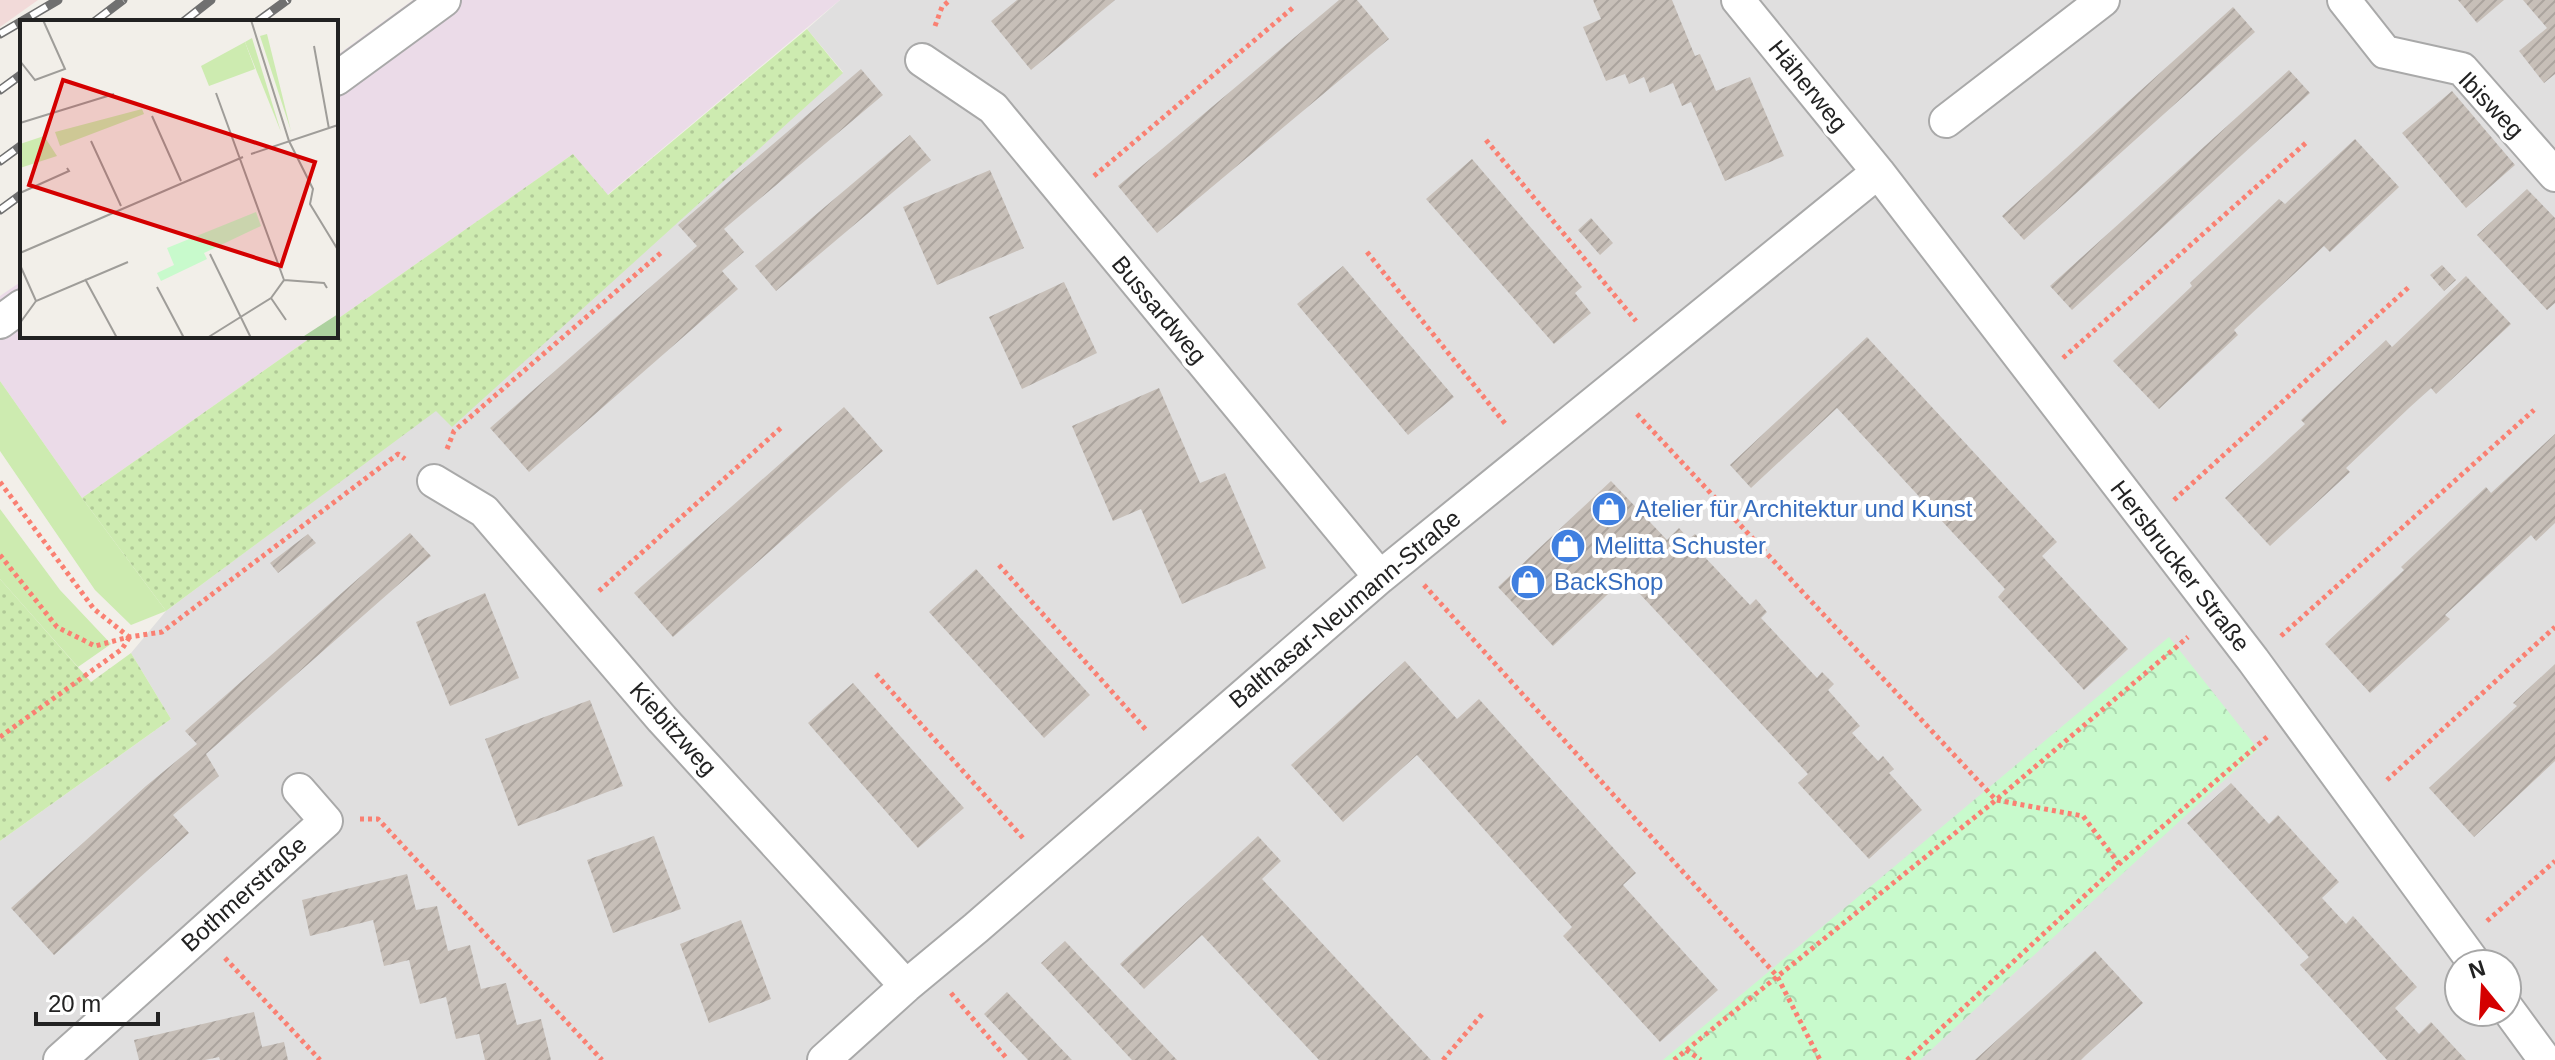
<svg xmlns="http://www.w3.org/2000/svg" width="2555" height="1060" viewBox="0 0 2555 1060" font-family="Arial,sans-serif">
<style>
.residential{fill:#e0dfdf;fill-rule:evenodd}
.commercial{fill:#f2dad9}
.industrial{fill:#ebdbe8}
.grass{fill:#cdebb0}
.park{fill:url(#park-crowns)}
.garden{fill:url(#garden-dots)}
.building{fill:url(#building-hatch)}
.lines{fill:none;stroke-linecap:round;stroke-linejoin:round}
.street-casing{stroke:#a9a9a9;stroke-width:36}
.path{stroke:#fa8072;stroke-width:5;stroke-dasharray:4 4;stroke-linecap:butt}
.street{stroke:#fff;stroke-width:32}
.rail-casing{stroke:#707070;stroke-width:9}
.rail{stroke:#fff;stroke-width:6;stroke-dasharray:18;stroke-linecap:butt}
.labels{text-anchor:middle;stroke-width:8;stroke-linejoin:round;paint-order:stroke}
.street-label{font-size:24px;fill:#222;stroke:#fff}
.shop-label{font-size:24px;fill:#366cbe;stroke:#fff;text-anchor:start}
.inset-road{fill:none;stroke:#9f9d99;stroke-width:2}
.view{fill:#d40000;fill-opacity:0.15;stroke:#d40000;stroke-width:4}
.inset-edge{fill:none;stroke:#222;stroke-width:4}
</style>
<defs>
<pattern id="park-crowns" width="20" height="18" patternUnits="userSpaceOnUse" patternTransform="scale(2)"><rect width="20" height="18" fill="#c8facc"/><path d="M2 6a3 3 0 1 1 6 0M12 15a3 3 0 1 1 6 0" fill="none" stroke="#acd6af"/></pattern>
<pattern id="garden-dots" width="8" height="8" patternUnits="userSpaceOnUse" patternTransform="scale(2)"><rect width="8" height="8" fill="#cdebb0"/><path d="M2 2h.1M6 6h.1" fill="none" stroke="#b0c997" stroke-width="1.8" stroke-linecap="round"/></pattern>
<pattern id="building-hatch" width="6" height="6" patternUnits="userSpaceOnUse" patternTransform="scale(2)"><rect width="6" height="6" fill="#c7bfb8"/><path d="M-1 1l2-2M0 6l6-6M5 7l2-2" fill="none" stroke="#aba49e"/></pattern>
</defs>
<rect width="100%" height="100%" fill="#f2efe9"/>
<path class="residential" d="M840 0H2555V1060H0V841L171 719 131 653 166 611 436 410 452 426 843 72 807 29ZM2459 964H2507V1012H2459Z"/>
<path class="commercial" d="M0 0H38L0 27Z"/>
<path class="industrial" d="M413 0H840L607 195 573 154 336 320V56Z
M22 281V336H313L82 498 0 381V296Z"/>
<path class="grass" d="M0 381 82 498 166 611 131 625 95 590 0 451Z
M0 509 60 590 111 644 78 667 0 579Z"/>
<path class="park" d="M2169 637 2258 749 1920 1060H1663Z"/>
<path class="garden" d="M807 29 843 73 452 427 436 411 166 611 82 498 313 336H336V320L573 154 608 195Z
M0 579 91 682 131 653 171 719 0 841Z"/>
<path class="building" d="M1017 0H1115L1031 70 991 21Z
M1339 0H1357L1389 39 1157 233 1118 186Z
M1593 0H1672L1695 56 1700 54 1716 91 1750 77 1784 156 1725 181 1691 102 1682 106 1673 83 1650 93 1644 77 1629 84 1625 74 1606 81 1583 27 1601 19Z
M2458 0H2504L2477 23Z
M2523 0H2555V74L2544 83 2519 51 2547 28Z
M2233 7 2255 32 2024 240 2002 216Z
M861 69 883 95 724 229 744 252 722 271 738 289 529 472 490 428 697 246 678 225Z
M2289 70 2310 93 2072 310 2050 286Z
M2452 91 2515 165 2466 208 2402 133Z
M910 135 931 160 776 291 755 266Z
M2355 139 2399 187 2330 252 2324 246 2234 330 2238 335 2159 409 2113 361 2192 286 2190 283 2264 213 2279 199 2285 204Z
M1472 159 1582 287 1575 293 1591 313 1554 344 1426 199Z
M990 170 1024 248 937 285 903 207Z
M2527 189 2555 218V303L2547 310 2477 235Z
M1591 218 1613 243 1600 255 1578 230Z
M2442 265 2456 280 2444 291 2430 275Z
M1343 266 1454 397 1408 435 1297 304Z
M2466 276 2511 324 2436 394 2431 388 2409 408 2346 468 2350 472 2270 546 2225 498 2305 424 2301 420 2386 340 2392 347Z
M1064 282 1097 353 1022 389 989 317Z
M1867 337 2057 542 2042 556 2128 649 2084 690 1998 597 2005 589 1837 408 1751 488 1730 465Z
M1159 388 1200 483 1225 473 1266 568 1182 604 1141 509 1113 521 1072 426Z
M844 407 883 451 673 637 634 593Z
M2555 434V523L2536 541 2531 535 2445 615 2450 619 2370 693 2325 644 2404 570 2401 567 2486 487 2491 493Z
M1611 481 1667 540 1679 528 1689 539 1695 534 1707 546 1700 552 1750 605 1756 599 1767 612 1761 618 1817 678 1822 672 1834 684 1828 690 1860 726 1852 733 1878 761 1883 756 1888 762 1894 769 1889 773 1922 810 1869 859 1798 783 1808 774 1625 578 1553 646 1498 587Z
M410 533 431 556 206 754 219 776 173 815 189 833 54 955 11 908 146 786 197 744 185 731Z
M308 534 316 543 278 573 270 563Z
M976 569 1090 695 1044 738 929 612Z
M485 593 519 678 450 706 416 622Z
M1405 661 1457 719 1479 699 1636 873 1623 885 1718 990 1660 1042 1563 936 1572 927 1417 755 1343 822 1291 765Z
M2555 664V761L2474 837 2429 788 2517 706 2513 703Z
M853 683 964 808 918 848 808 723Z
M590 700 623 786 518 826 485 739Z
M2231 783 2269 824 2278 815 2339 882 2322 898 2346 924 2353 916 2417 987 2395 1008 2419 1034 2431 1022 2466 1060H2387L2300 965 2309 957 2187 823Z
M654 836 681 909 613 933 587 860Z
M1258 836 1281 861 1262 879 1431 1060H1319L1202 935 1144 989 1120 964Z
M407 874 416 910 437 906 448 951 470 945 481 989 506 983 517 1025 541 1019 551 1060H485L479 1034 456 1039 446 997 420 1004 409 960 384 966 373 920 310 936 302 900Z
M741 920 771 999 709 1023 680 944Z
M1065 941 1177 1060H1132L1041 963Z
M2095 951 2143 1003 2085 1056 2081 1060H1975Z
M1007 992 1072 1060H1028L984 1014Z
M254 1012 262 1047 284 1042 288 1060H220L219 1057 205 1060H139L134 1040Z"/>
<g class="lines">
<defs>
<path id="street" d="M1738 0 1878 172 2253 660 2475 964
M2344 0 2385 52 2462 69 2555 175
M922 60 993 108 1380 577
M336 79 444 0
M1946 121 2103 0
M0 322 22 306
M434 481 484 511 662 719 906 986
M2507 1008 2545 1060
M60 1060 326 821 299 790
M824 1060 906 986 976 928 1380 577 1878 172"/>
</defs>
<use href="#street" class="street-casing"/>
<path class="path" d="M935 26 942 7 950 0
M1486 140 1636 321
M1094 176 1295 6
M1367 252 1507 426
M2063 358 2308 141
M1637 414 1996 800 2083 816 2119 864
M447 449 454 431 663 251
M0 482 94 609 129 637
M2174 500 2410 286
M0 555 57 627 95 646 129 637 162 632 398 454 405 459
M999 565 1147 731
M1424 585 1777 976 1820 1060
M599 591 783 426
M2281 636 2534 410
M876 674 1023 838
M0 737 122 649 129 638
M2387 780 2555 627
M360 819H378L602 1060
M2487 921 2555 861
M225 958 320 1060
M951 993 1008 1060
M1686 1050 1701 1060
M1443 1060 1484 1012
M1674 1060 1996 800 2188 637
M1907 1060 2119 864 2267 737"/>
<use href="#street" class="street"/>
<defs>
<path id="rail" d="M94 22 123 0
M183 22 211 0
M257 22 287 0
M0 34 58 0
M0 90 22 74
M0 161 22 145
M0 210 22 194"/>
</defs>
<use href="#rail" class="rail-casing"/>
<use href="#rail" class="rail"/>
</g>
<defs>
<symbol id="shop-disc" viewBox="-11 -11 22 22"><circle r="9.5" fill="#3f7fe0" stroke="#fff"/><path d="M-5-2.5h2.3a2.7 3.5 0 0 1 5.4 0H5L5.5 6h-11ZM-1.5-2.5h3a1.5 2.3 0 0 0-3 0Z" fill="#fff"/></symbol>
</defs>
<g fill-rule="evenodd">
<use href="#shop-disc" x="1589" y="489" width="40" height="40"/>
<use href="#shop-disc" x="1548" y="526" width="40" height="40"/>
<use href="#shop-disc" x="1508" y="562" width="40" height="40"/>
</g>
<g class="labels">
<g class="street-label">
<text transform="translate(1808 86) rotate(51)" y="8">Häherweg</text>
<text transform="translate(2491 105) rotate(46)" y="8">Ibisweg</text>
<text transform="translate(1159 310) rotate(50)" y="8">Bussardweg</text>
<text transform="translate(2180 566) rotate(52)" y="8">Hersbrucker Straße</text>
<text transform="translate(1345 609) rotate(-40)" y="8">Balthasar-Neumann-Straße</text>
<text transform="translate(673 729) rotate(48)" y="8">Kiebitzweg</text>
<text transform="translate(244 894) rotate(-42)" y="8">Bothmerstraße</text>
</g>
<g class="shop-label">
<text x="1635" y="517">Atelier für Architektur und Kunst</text>
<text x="1594" y="554">Melitta Schuster</text>
<text x="1554" y="590">BackShop</text>
</g>
</g>
<g transform="translate(20 20)">
<rect width="318" height="318" fill="#f2efe9"/>
<path d="M247 14 271 111 240 16ZM232 18 261 112 225 22Z" fill="#cdebb0"/>
<path d="M318 294V318H281Z" fill="#add19e"/>
<path d="M236 192 241 206 184 233 187 239 141 261 137 253 154 245 147 228Z" fill="#c8facc"/>
<path d="M225 22 235 49 189 66 181 46ZM122 89 124 94 40 126 35 112ZM24 116 37 136 0 148V124Z" fill="#cdebb0"/>
<path class="inset-road" d="M231 0 269 121 293 169 290 184 318 230M294 26 309 109M0 41 15 60 45 49 23 0M132 96 161 161M0 103 94 74M71 121 101 186M231 134 318 105M0 173 49 151 47 148M0 233 223 137M190 234 231 318M0 245 16 281M65 259 97 318M264 260 304 263 307 268M137 267 164 318M251 278 266 300M0 303 16 281 108 242M187 318 251 278 264 260 196 73"/>
<path class="view" d="M43 60 295 142 261 246 9 165Z"/>
<rect width="318" height="318" class="inset-edge"/>
</g>
<g transform="translate(2483 988) rotate(342)"><circle r="38" fill="#ffffff" stroke="#a7a7a7" stroke-width="2"/>
<path d="M0-6L14 30L0 20L-14 30Z" fill="#d40000"/>
<text y="-12" font-size="22" font-weight="bold" text-anchor="middle" fill="#222222">N</text>
</g>
<path d="M36 1012v12h122v-12" fill="none" stroke="#222222" stroke-width="4"/>
<text x="48" y="1012" font-size="24" fill="#222222" stroke="#ffffff" stroke-width="6" paint-order="stroke">20 m</text>
</svg>
